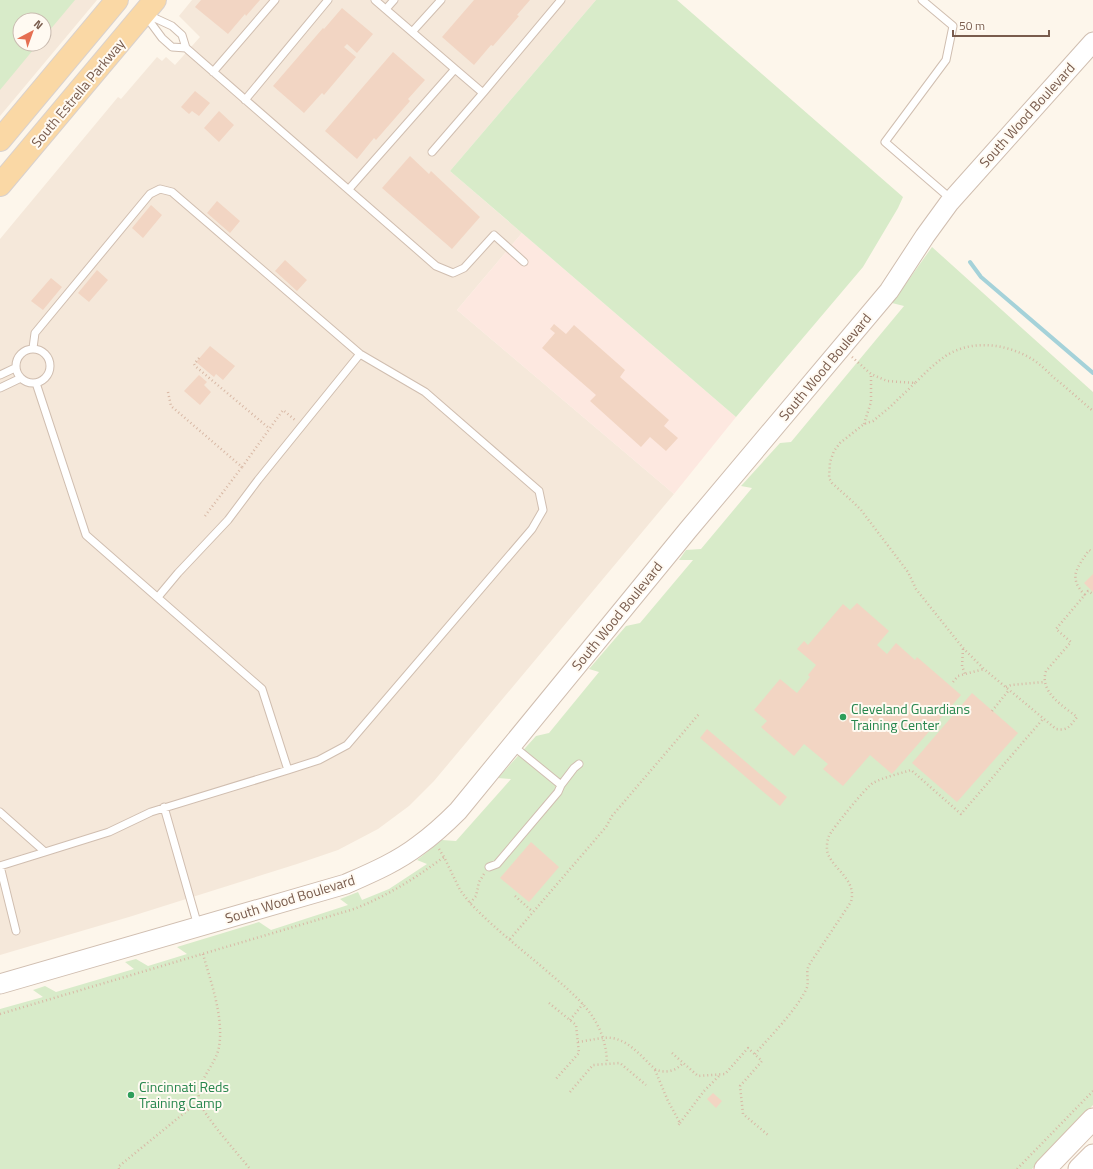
<svg xmlns="http://www.w3.org/2000/svg" width="1093" height="1169" viewBox="0 0 1093 1169" font-family="'Titillium Web',sans-serif">
<style>
.residential{fill:#f5e8da;fill-rule:evenodd}
.commercial{fill:#fde8e0}
.green{fill:#d8ebc9}
.lines{fill:none;stroke-linecap:round;stroke-linejoin:round}
.stream{stroke:#a5d2d9;stroke-width:4}
.building{fill:#f2d5c3}
.service-casing{stroke:#d0beb0;stroke-width:9}
.tertiary-casing{stroke:#d0beb0;stroke-width:21}
.secondary-casing{stroke:#d5c0b0;stroke-width:23}
.primary-casing{stroke:#d9d1cd;stroke-width:24}
.path{stroke:#d8b8a5;stroke-width:2.5;stroke-dasharray:1 3;stroke-linecap:butt}
.service{stroke:#fff;stroke-width:7}
.tertiary{stroke:#fff;stroke-width:19}
.secondary{stroke:#fff;stroke-width:21}
.primary{stroke:#fad8a5;stroke-width:22}
.leisure-dot{fill:#2e9e5b;stroke:#fffaf2;stroke-width:1.5}
.labels{text-anchor:middle;stroke-width:4;stroke-linejoin:round;paint-order:stroke}
.street-label{font-size:14px;fill:#795c4d;stroke:#fffaf2}
.leisure-label{font-size:14px;fill:#27864d;stroke:#fffaf2;text-anchor:start}
</style>
<rect width="100%" height="100%" fill="#fdf6eb"/>
<path class="residential" d="M0 0H97L0 116ZM20 20H44V44H20Z
M192 0H596L450 171 522 233 457 310 674 494 434 781 409 806 378 829 338 850 297 864 129 917 0 955V239L118 97 121 99 157 57 162 61 166 57 175 65 200 37 179 16Z"/>
<path class="commercial" d="M522 233 736 417 674 494 457 310Z"/>
<path class="green" d="M0 0H75L44 37V20H20V44H38L0 90Z
M596 0H677L903 197 898 208 863 267 736 417 450 171Z
M932 247 1093 392V1105L1032 1169H0V1009L43 997 33 990 45 986 56 992 134 969 125 962 136 959 148 966 187 954 177 947 259 922 271 930 348 905 340 899 358 892 362 900 389 889 427 864 417 860 442 840 456 841 511 779 498 778 536 736 549 733 599 672 589 669 626 626 640 623 693 560H679L686 550 701 549 752 488 741 486 780 443 791 442 904 306 892 303Z"/>
<g class="lines">
<path class="stream" d="M970 262 981 277 1093 373"/>
</g>
<path class="building" d="M201 0H260L246 16 245 14 228 34 195 7Z
M474 0H530L517 15 519 16 493 46 491 45 474 65 442 37Z
M342 8 373 34 357 53 347 44 344 47 356 57 324 95 322 93 304 113 273 86 323 28 324 29Z
M393 52 425 80 408 99 410 101 376 140 374 138 357 159 325 131Z
M195 91 210 103 199 116 192 111 189 114 181 107Z
M219 111 234 125 219 142 204 128Z
M410 156 429 174 431 171 480 217 452 249 382 188Z
M217 201 240 221 230 233 207 213Z
M151 205 162 215 143 238 132 228Z
M285 260 307 280 297 291 275 271Z
M97 270 108 280 89 302 78 293Z
M51 278 62 287 43 310 31 301Z
M554 324 566 334 574 325 625 370 620 377 669 420 664 426 678 438 666 451 650 437 641 447 590 401 596 395 542 348 555 333 550 329Z
M210 346 235 366 223 380 216 374 214 377 196 362Z
M199 375 207 382 204 385 211 392 200 405 184 391Z
M1093 574V592L1084 583Z
M857 603 889 631 877 645 887 654 896 643 915 660 917 657 961 695 892 774 870 755 843 786 823 769 828 764 804 744 794 756 761 727 767 721 754 710 780 679 797 693 810 677 808 675 816 665 797 649 804 641 808 645 843 604 850 610Z
M972 693 1018 733 957 802 912 763Z
M707 729 787 797 780 806 700 738Z
M531 842 559 867 529 902 500 878Z
M713 1093 722 1101 716 1108 707 1099Z"/>
<g class="lines">
<defs>
<path id="service" d="M922 0 953 26 946 60 885 142 951 199
M386 9 394 0
M146 14 172 26 182 35 186 48 436 266 453 273 464 268 494 235 524 262
M145 15 162 38 172 47 186 48
M412 32 441 0
M455 69 483 93 561 0
M213 72 275 0
M245 100 328 0
M432 152 483 93
M349 189 455 69 375 0
M33 348 35 333 150 194 160 189 172 192 360 354 425 392 539 491 543 510 532 529 347 745 319 760 288 770 262 689 86 535 36 383
M16 366a17 17 0 1 1 34 0a17 17 0 1 1-34 0Z
M0 375 15 368
M0 388 21 378
M158 597 178 573 228 520 258 480 360 354
M561 785 574 768 579 764
M164 807 198 926
M0 812 45 852 0 866
M45 852 109 832 151 812 288 770
M0 866 16 931
M489 867 497 864 558 792 561 785 512 745"/>
<path id="tertiary" d="M0 984 346 884C371 873 397 862 419 845 433 835 446 823 458 811L688 530 889 291 925 236 949 203 1093 42"/>
<path id="secondary" d="M1045 1169 1093 1119
M1079 1169 1093 1155"/>
<path id="primary" d="M0 140 117 0
M0 185 155 0"/>
</defs>
<use href="#service" class="service-casing"/>
<use href="#tertiary" class="tertiary-casing"/>
<use href="#secondary" class="secondary-casing"/>
<use href="#primary" class="primary-casing"/>
<path class="path" d="M852 357 871 374 887 381 915 383C925 373 935 363 947 355 974 339 1007 344 1032 359 1040 364 1047 371 1053 377 1067 388 1080 400 1093 411
M199 358 194 364 195 366 270 429
M915 383 890 407 873 421 864 424 840 443 834 451 830 462 829 478 832 483 853 502 861 510 908 572 916 589 963 648 984 669 1056 729C1068 731 1070 726 1077 717 1063 706 1039 692 1046 671L1071 642 1056 629 1088 591 1093 594
M168 392 171 406 242 467 283 410 295 420
M864 424 871 402V374
M205 516 242 467
M1085 595C1067 577 1078 567 1089 550L1093 552
M963 649 962 666 965 674
M953 682 958 676 984 669
M1006 687 1011 685 1044 682
M992 711 1009 690
M439 849 444 857 460 890 470 903C492 926 517 946 541 966 574 995 606 1016 607 1064
M515 896 533 912
M470 903 476 896 479 882 484 874
M510 939 606 827 612 816 699 714
M203 954C211 983 224 1017 219 1047 216 1065 196 1081 199 1100 201 1113 240 1156 250 1169
M549 1003 576 1025 579 1053 555 1080
M0 1014 354 909C389 895 414 879 444 857
M570 1020 583 1004
M578 1042C586 1041 594 1039 603 1038 626 1035 640 1056 655 1069 665 1074 676 1071 683 1063
M672 1053 698 1076 725 1074 748 1048 762 1061 740 1086 743 1114 768 1135
M755 1054C772 1034 793 1014 806 990 810 982 805 973 809 965L851 902C857 880 835 871 828 854 826 848 827 841 829 836 832 829 867 786 873 783 884 777 899 774 911 770L961 814 1043 719
M655 1070 668 1101 680 1123 677 1127
M570 1092 593 1065 620 1063 646 1085
M680 1123 704 1091 720 1075
M119 1169 118 1167 199 1101
M1017 1169 1093 1091"/>
<use href="#service" class="service"/>
<use href="#tertiary" class="tertiary"/>
<use href="#secondary" class="secondary"/>
<use href="#primary" class="primary"/>
</g>
<g class="leisure-dot">
<circle cx="843" cy="717" r="4"/>
<circle cx="131" cy="1095" r="4"/>
</g>
<g class="labels">
<g class="street-label">
<text transform="translate(78 93) rotate(-50)" y="5">South Estrella Parkway</text>
<text transform="translate(1027 115) rotate(-48)" y="5">South Wood Boulevard</text>
<text transform="translate(825 367) rotate(-50)" y="5">South Wood Boulevard</text>
<text transform="translate(617 616) rotate(-51)" y="5">South Wood Boulevard</text>
<text transform="translate(290 899) rotate(-17)" y="5">South Wood Boulevard</text>
</g>
<g class="leisure-label">
<text x="851" y="714">Cleveland Guardians<tspan x="851" dy="16">Training Center</tspan></text>
<text x="139" y="1092">Cincinnati Reds<tspan x="139" dy="16">Training Camp</tspan></text>
</g>
</g>
<g transform="translate(32 32) rotate(41)"><circle r="19" fill="#fffaf2" stroke="#c9bbb0"/>
<path d="M0-3L7 15L0 10L-7 15Z" fill="#e56f52"/>
<text y="-6" font-size="11" font-weight="bold" text-anchor="middle" fill="#795c4d">N</text>
</g>
<path d="M953 30v6h96v-6" fill="none" stroke="#795c4d" stroke-width="2"/>
<text x="959" y="30" font-size="12" fill="#795c4d" stroke="#fffaf2" stroke-width="3" paint-order="stroke">50 m</text>
</svg>
